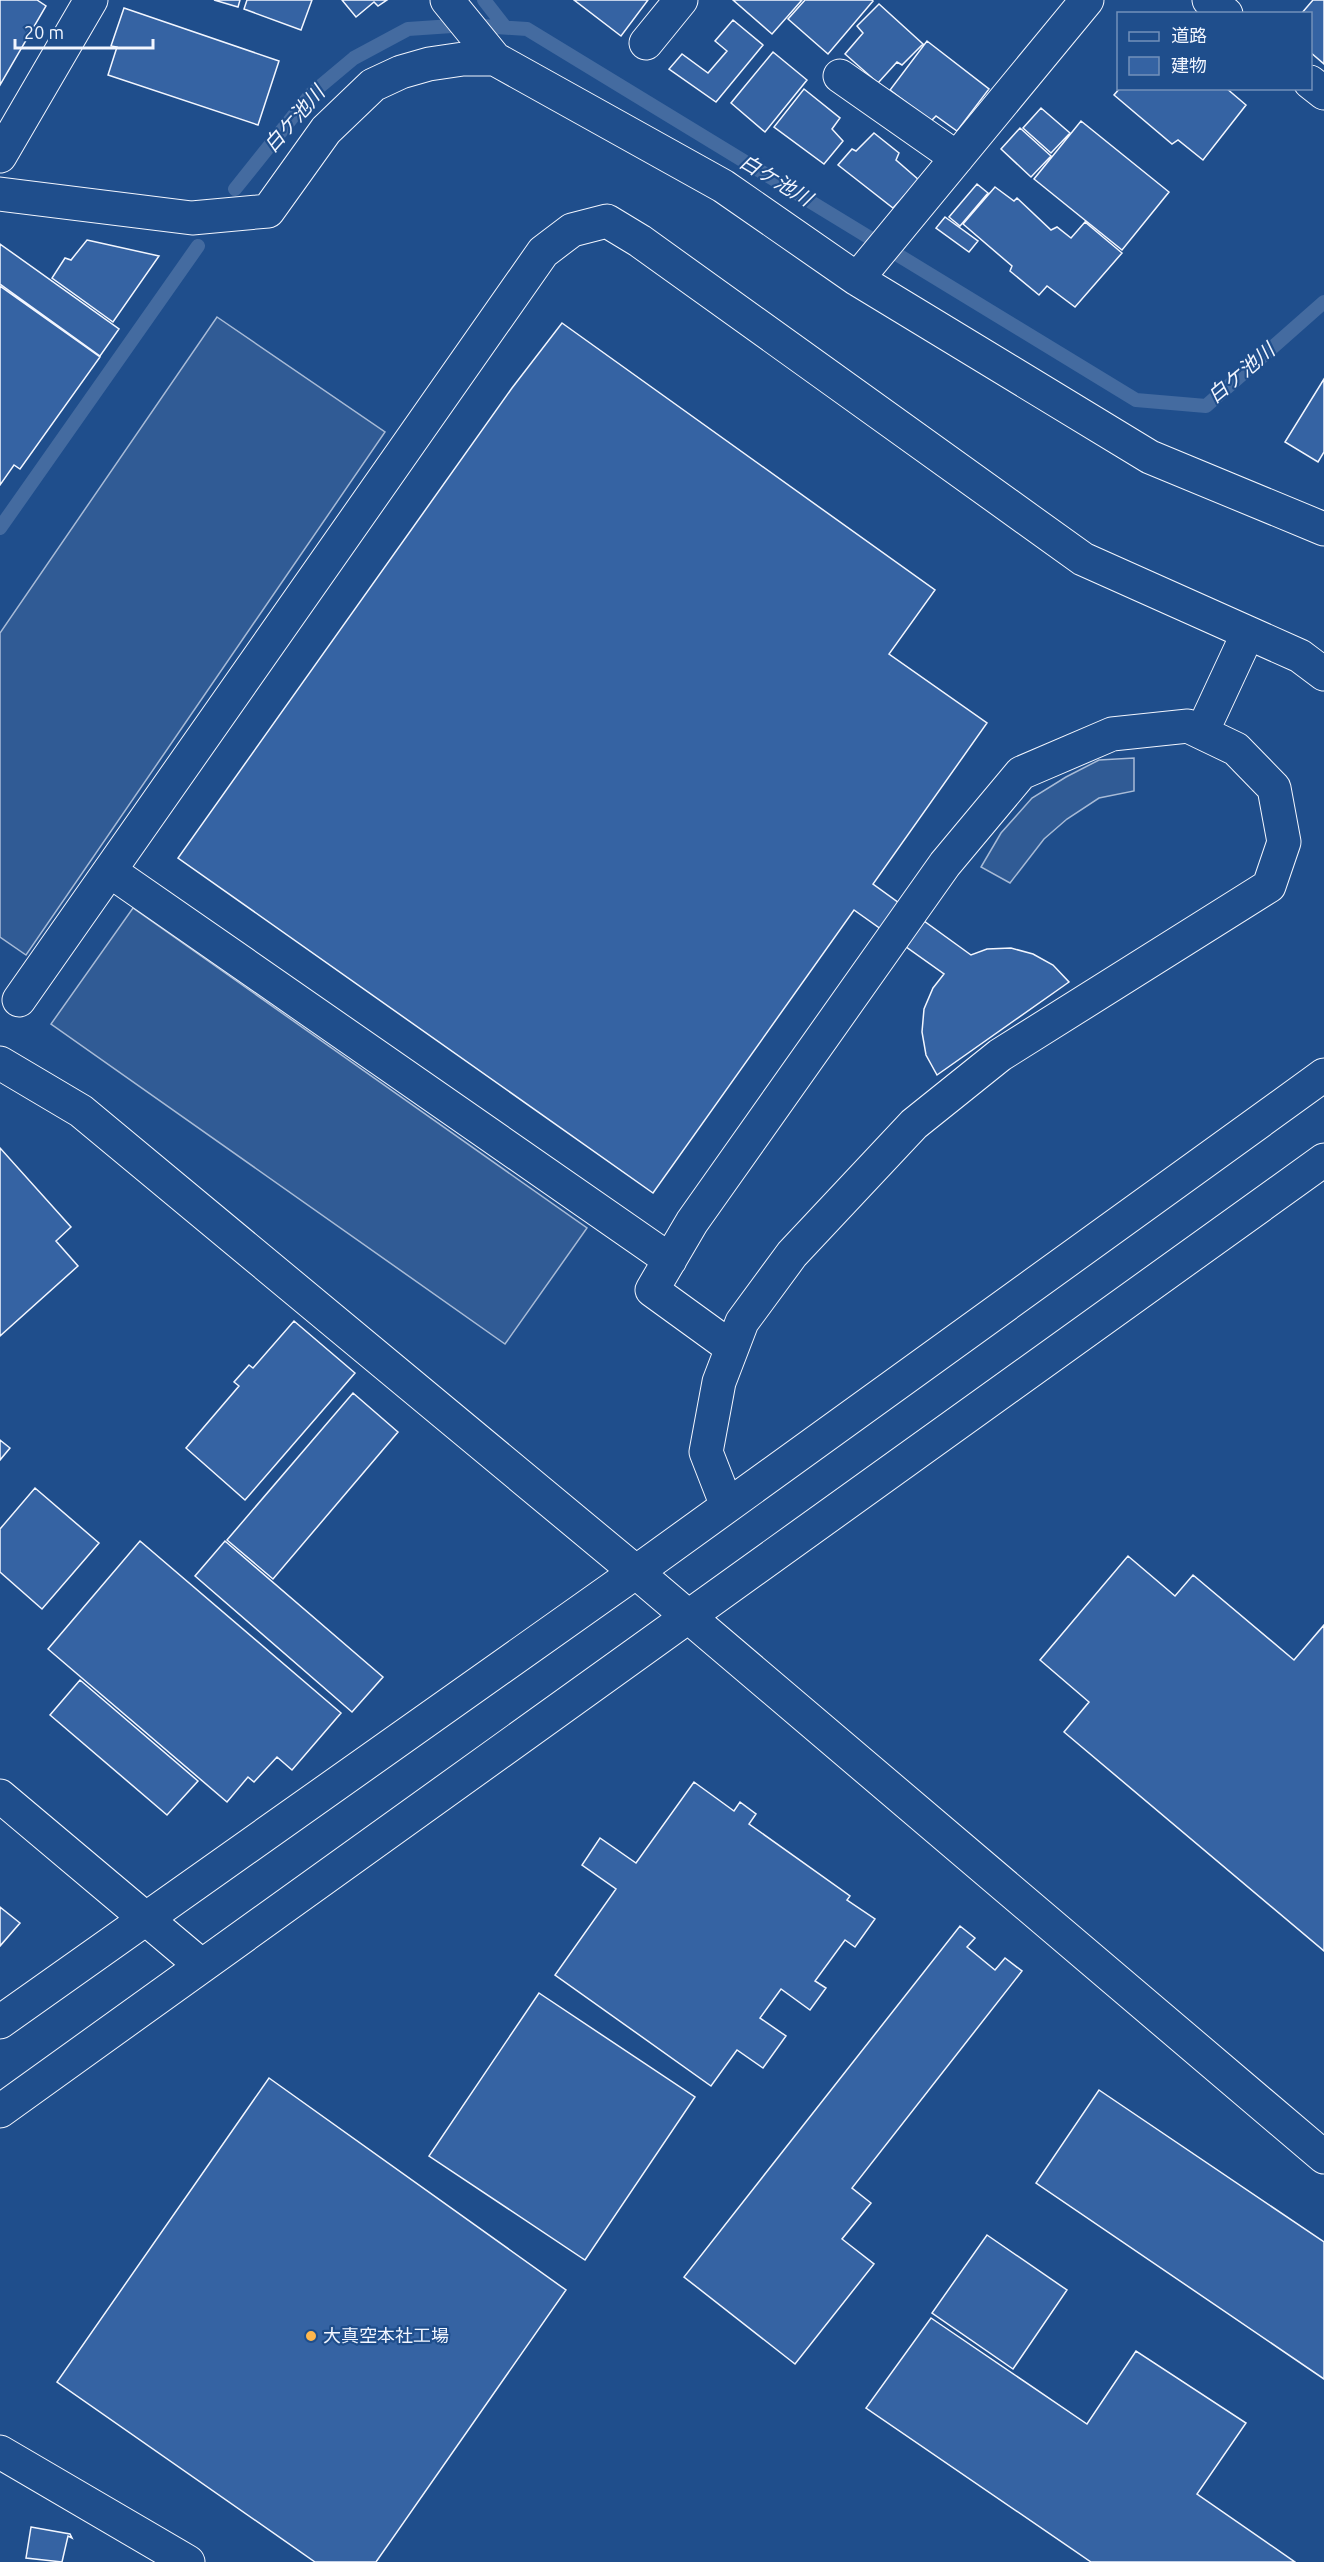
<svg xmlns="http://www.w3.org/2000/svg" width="1324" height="2562" viewBox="0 0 1324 2562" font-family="Ubuntu,'Noto Sans JP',sans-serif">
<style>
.built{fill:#305b95;stroke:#a8bbd7;stroke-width:1.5}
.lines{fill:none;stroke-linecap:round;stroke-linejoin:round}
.stream{stroke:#446ba0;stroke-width:14}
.building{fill:#3563a3;stroke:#f2f6ff;stroke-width:1.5}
.minor-casing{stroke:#f2f6ff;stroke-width:35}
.minor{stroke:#1f4e8c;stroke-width:33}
.poi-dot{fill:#ffb74d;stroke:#1f4e8c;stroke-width:2}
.labels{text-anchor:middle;stroke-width:4.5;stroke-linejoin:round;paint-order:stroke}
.poi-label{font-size:18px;fill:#f2f6ff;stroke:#1f4e8c;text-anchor:start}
.water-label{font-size:20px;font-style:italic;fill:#f2f6ff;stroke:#1f4e8c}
</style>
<rect width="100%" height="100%" fill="#1f4e8c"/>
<path class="built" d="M217 317 385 432 26 955 0 937V633Z
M1134 758V791L1099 798 1067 819 1044 839 1010 883 981 867 1001 833 1032 798 1066 777 1099 760Z
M133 908 587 1228 505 1344 51 1024Z"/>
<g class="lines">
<path class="stream" d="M484 0 505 27
M235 189 311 94 354 58 408 29 467 25 527 29 1136 400 1206 406 1324 302
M0 528 198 246"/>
</g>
<path class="building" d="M0 0H37L46 6 0 85Z
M214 0H240L238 7Z
M247 0H312L301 30 244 9Z
M342 0H387L378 6 374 2 356 17Z
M574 0H648L621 36Z
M733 0H802L772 34Z
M805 0H872L873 1 828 54 788 19Z
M1313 0H1324V64L1310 52V14H1301Z
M879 4 923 44 902 65 897 62 878 83 845 54 863 33 857 26Z
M124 8 279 61 258 125 108 75 117 47 111 46Z
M733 20 763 45 716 102 669 69 682 54 708 73 727 51 715 41Z
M927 41 989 89 957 131 936 116 931 121 890 90Z
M773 52 807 80 765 132 731 103Z
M1120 88H1226L1246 105 1203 160 1178 140 1172 144 1114 95Z
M804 89 840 118 832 129 843 141 824 164 774 127Z
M1041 108 1070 133 1051 153 1023 128Z
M1081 121 1169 192 1122 250 1034 179Z
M1020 128 1051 156 1031 177 1001 149Z
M874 133 899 153 896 160 919 180 893 208 838 165 852 149 856 151Z
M977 184 988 193 960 226 949 217Z
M995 187 1014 201 1017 198 1051 230 1057 227 1071 238 1085 222 1122 253 1075 307 1047 286 1039 295 1010 271 1012 266 963 224Z
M945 217 978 241 969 252 936 228Z
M87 240 159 256 113 322 52 278 65 258 71 260Z
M0 244 119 329 100 356 0 284Z
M0 286 100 357 20 469 14 465 0 485Z
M562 323 935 590 889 654 987 723 873 884 971 955 987 949 1011 948 1033 954 1053 965 1069 982 937 1075 926 1055 922 1032 924 1009 933 988 944 974 854 910 653 1193 178 858 512 388Z
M1324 379V452L1318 462 1285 442Z
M0 1148 71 1227 56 1241 78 1266 0 1336Z
M294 1321 355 1373 245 1500 186 1448 239 1386 234 1382 249 1365 253 1368Z
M353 1393 398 1432 273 1579 227 1540Z
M0 1440 10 1448 0 1460Z
M35 1488 99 1543 42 1609 0 1572V1529Z
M140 1541 341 1713 292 1770 277 1757 254 1782 248 1777 227 1802 48 1649Z
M225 1541 383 1677 352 1712 195 1576Z
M1128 1556 1175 1596 1193 1575 1294 1660 1324 1625V1951L1064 1732 1089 1702 1040 1660Z
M80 1680 198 1781 167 1815 50 1715Z
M694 1782 734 1811 740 1802 756 1814 749 1824 850 1896 847 1900 875 1919 855 1947 845 1940 815 1981 826 1988 810 2010 781 1989 760 2018 786 2036 763 2068 737 2050 711 2086 555 1975 616 1889 582 1865 600 1838 636 1863Z
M0 1907 20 1923 0 1946Z
M960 1926 975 1938 967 1947 995 1970 1005 1958 1022 1971 852 2188 871 2203 842 2239 874 2264 795 2364 684 2277Z
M539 1993 695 2097 585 2260 429 2156Z
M269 2078 566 2290 376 2562H315L57 2382Z
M1099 2090 1324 2242V2379L1036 2183Z
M987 2235 1067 2290 1013 2369 932 2313Z
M931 2318 1087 2424 1136 2351 1246 2423 1197 2494 1295 2562H1091L866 2408Z
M31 2527 70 2534 72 2538 68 2536 62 2562 26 2558Z"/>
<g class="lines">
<defs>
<path id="minor" d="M447 0 495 59 723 186 857 279 1150 457 1324 529
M1209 0 1226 14
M646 43 681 0
M840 76 957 158
M1310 82 1324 93
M0 156 91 0
M0 194 192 218 268 211 326 130 373 85 401 72 429 64 463 59H495
M857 279 1087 0
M1202 732 1248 633
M110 871 670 1260
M19 1000 543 252 572 230 607 221 640 241 1083 559 1300 656 1324 674
M0 1063 81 1111 636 1572 1324 2157
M727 1506 706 1452 719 1382 742 1322 792 1254 914 1124 1000 1055 1269 886 1284 842 1274 788 1236 749 1188 726 1112 734 1021 773 945 864 911 912 692 1222 652 1290 732 1348
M0 1796 202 1966
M0 2022 636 1572 1324 1075
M0 2111 1324 1160
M0 2452 188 2562"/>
</defs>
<use href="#minor" class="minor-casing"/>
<use href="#minor" class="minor"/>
</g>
<circle class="poi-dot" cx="311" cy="2336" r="6"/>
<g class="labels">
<g class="poi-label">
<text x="323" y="2342">大真空本社工場</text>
</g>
<g class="water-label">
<text transform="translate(294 119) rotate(-49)" y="7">白ケ池川</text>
<text transform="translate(776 180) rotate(31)" y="7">白ケ池川</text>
<text transform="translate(1241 373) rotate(-40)" y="7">白ケ池川</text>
</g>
</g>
<rect x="1117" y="12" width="195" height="78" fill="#1f4e8c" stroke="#7391ba" stroke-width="1.5"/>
<rect x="1129" y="32" width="30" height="9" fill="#1f4e8c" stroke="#7391ba" stroke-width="1.5"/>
<text x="1171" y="42" font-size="18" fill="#f2f6ff">道路</text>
<rect x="1129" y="57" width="30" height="18" fill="#3563a3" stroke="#7391ba" stroke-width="1.5"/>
<text x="1171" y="72" font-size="18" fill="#f2f6ff">建物</text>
<path d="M15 39v9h138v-9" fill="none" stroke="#f2f6ff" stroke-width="3"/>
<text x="24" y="39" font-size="18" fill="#f2f6ff" stroke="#1f4e8c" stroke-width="4.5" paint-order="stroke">20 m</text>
</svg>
